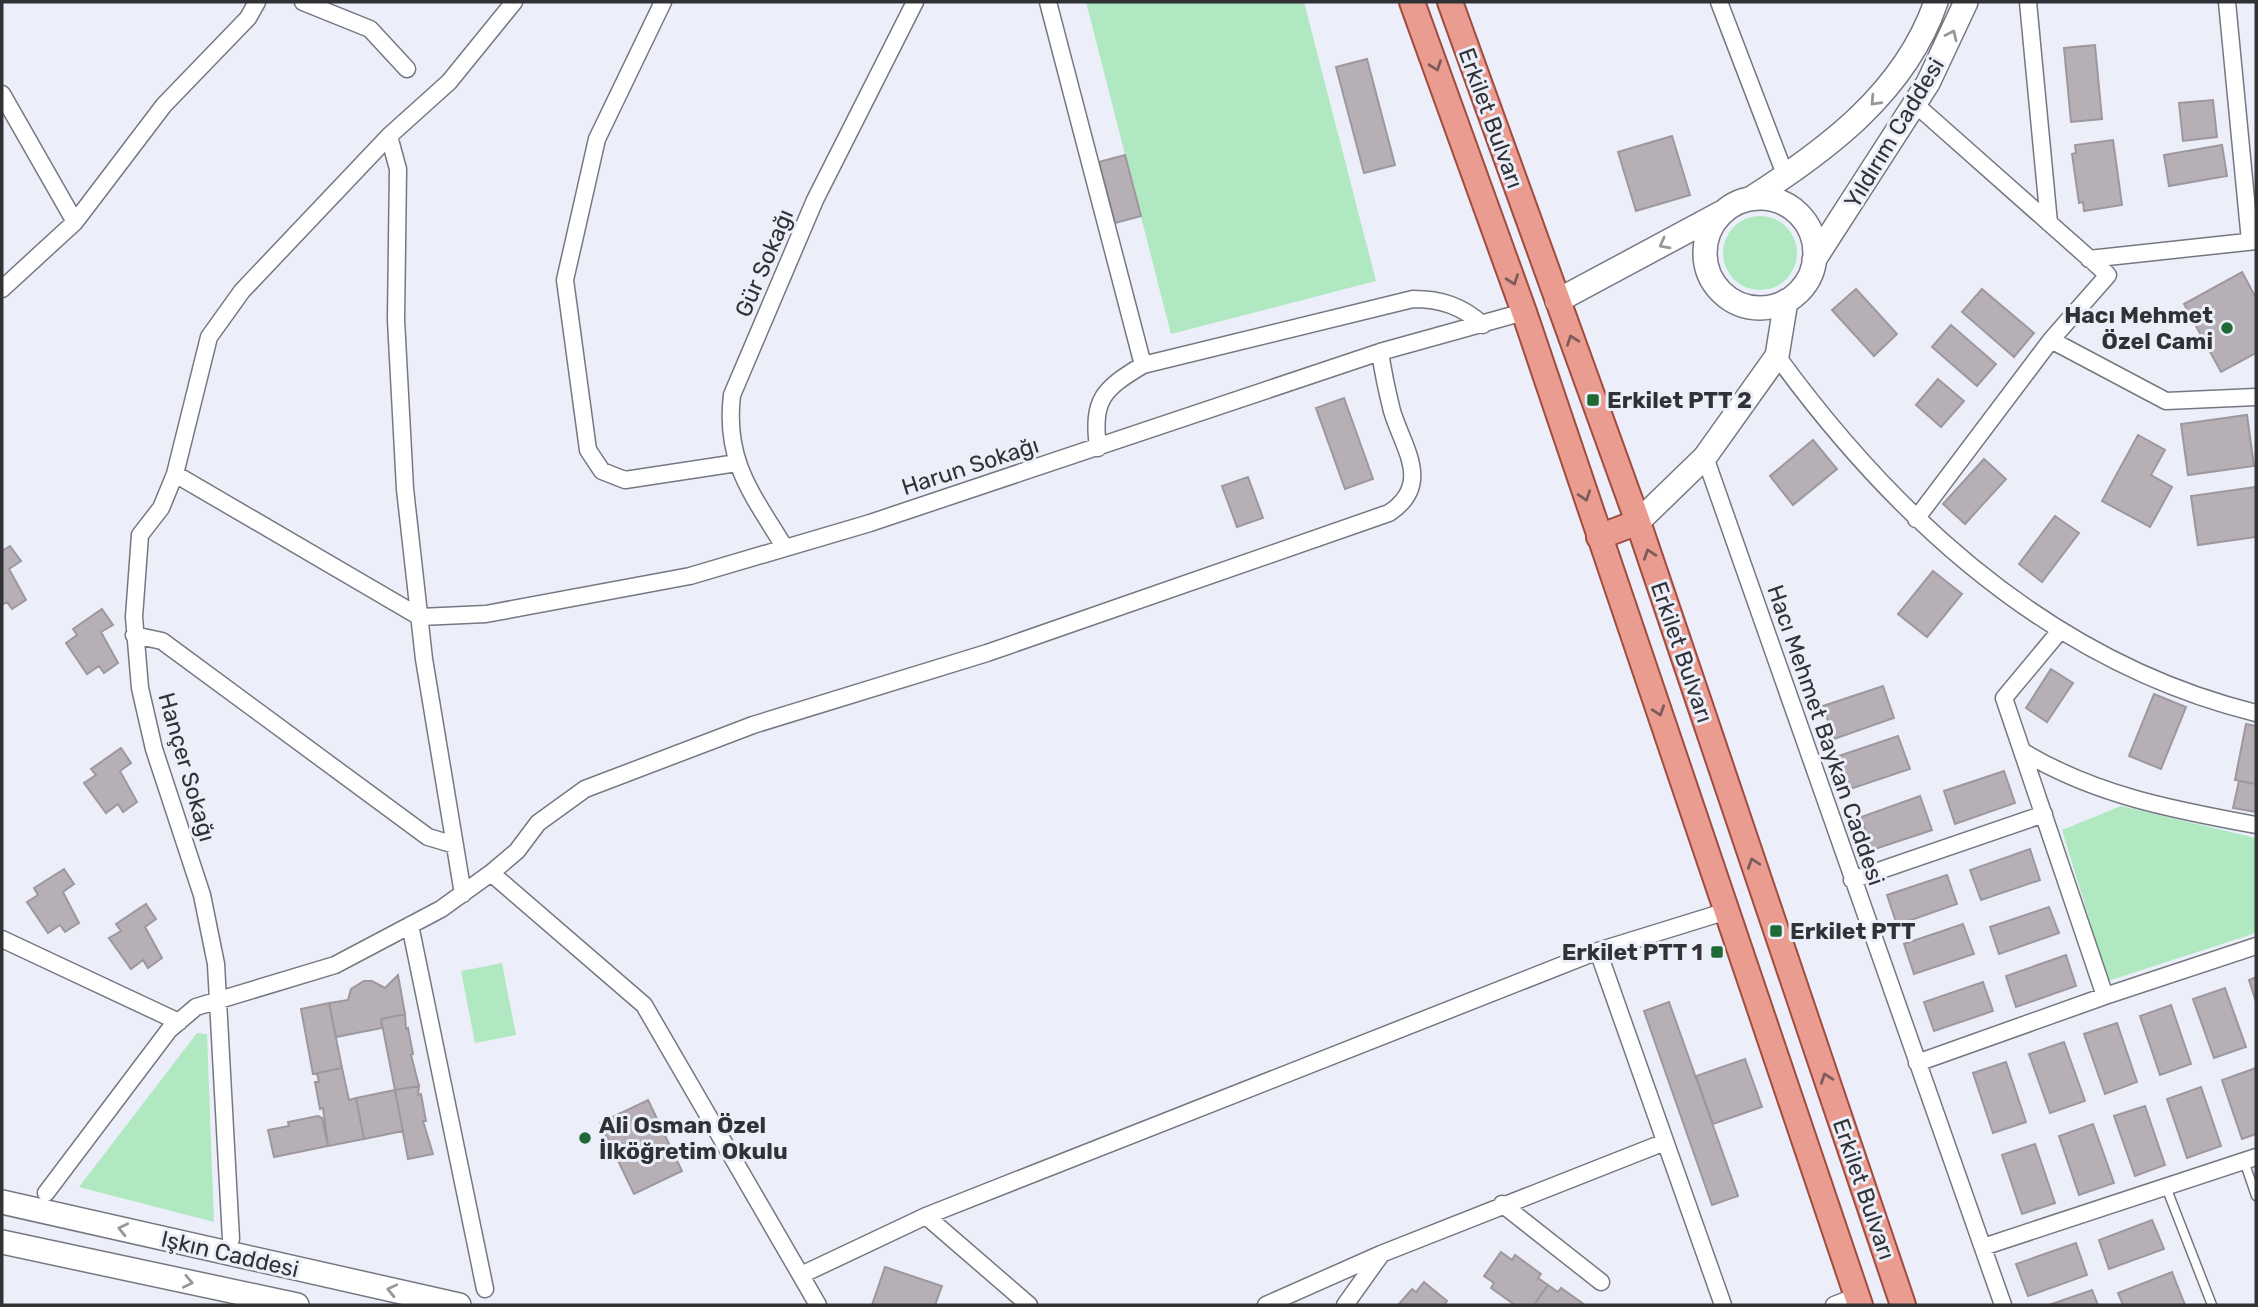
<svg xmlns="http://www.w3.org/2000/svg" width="2258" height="1307" viewBox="0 0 2258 1307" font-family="Rubik,sans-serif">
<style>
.green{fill:#b0e9c1}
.building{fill:#b6afb6;stroke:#9e979e;stroke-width:2}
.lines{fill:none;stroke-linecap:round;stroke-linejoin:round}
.lane-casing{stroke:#757880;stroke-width:11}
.street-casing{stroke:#757880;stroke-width:19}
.secondary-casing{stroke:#757880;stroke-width:26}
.primary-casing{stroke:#a04c40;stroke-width:28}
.lane{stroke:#fff;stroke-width:8}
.street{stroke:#fff;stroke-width:16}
.secondary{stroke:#fff;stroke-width:23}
.primary{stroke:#e99c8f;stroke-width:24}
.oneway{stroke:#98989a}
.oneway2{stroke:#7b5c5a}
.poi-dot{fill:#1f6937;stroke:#eceff9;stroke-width:2.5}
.labels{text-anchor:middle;stroke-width:6;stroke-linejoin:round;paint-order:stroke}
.street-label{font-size:23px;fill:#313236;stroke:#eceff9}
.poi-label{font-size:23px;font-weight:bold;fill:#313236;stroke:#eceff9;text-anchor:start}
</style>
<rect width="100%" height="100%" fill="#eceff9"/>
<path class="green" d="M1086 2H1304L1376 281 1171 334Z
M1723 253a37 37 0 1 1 74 0a37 37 0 1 1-74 0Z
M2121 806 2256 838V933L2108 981 2062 830Z
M502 963 516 1035 475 1043 461 971Z
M197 1033 207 1034 214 1222 79 1187Z"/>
<path class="building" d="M2095 45 2102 119 2071 122 2064 48Z
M1367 59 1395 165 1364 173 1336 67Z
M2213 100 2217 137 2183 141 2179 103Z
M1672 136 1690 195 1636 211 1618 152Z
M2113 140 2122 205 2084 211 2083 202 2079 203 2072 154 2076 153 2075 145Z
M2222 145 2227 176 2169 186 2164 155Z
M1125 155 1141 216 1115 223 1099 162Z
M2242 272 2256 298V353L2221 372 2184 304Z
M1856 289 1897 334 1874 356 1832 310Z
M1982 289 2034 333 2014 357 1962 312Z
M1951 325 1996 364 1977 386 1932 347Z
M1938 379 1964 401 1941 427 1916 405Z
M1344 398 1373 479 1345 489 1316 408Z
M2247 415 2254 466 2188 475 2181 424Z
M2138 435 2165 450 2151 475 2172 487 2150 527 2102 501Z
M1813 440 1837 469 1793 505 1770 476Z
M1984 459 2006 479 1965 524 1943 504Z
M1248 477 1263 518 1237 527 1222 486Z
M2256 487V537L2198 545 2191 496Z
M2055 516 2079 533 2042 582 2019 564Z
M10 546 21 561 9 569 26 600 12 609 7 602 2 605V551Z
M1933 571 1962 594 1927 637 1898 614Z
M102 609 113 625 101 632 118 663 104 673 99 666 87 674 66 643 77 635 73 629Z
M2051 669 2073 683 2047 722 2026 708Z
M1883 686 1894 718 1834 739 1823 706Z
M2154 694 2186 707 2161 769 2129 756Z
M2246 724 2256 726V784L2235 780Z
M1898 736 1910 769 1850 789 1839 756Z
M121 748 131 763 120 771 137 802 123 812 118 804 106 813 84 783 96 775 91 769Z
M2004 771 2015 803 1955 824 1944 791Z
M2239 781 2256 784V812L2233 808Z
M1920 796 1932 830 1872 850 1861 817Z
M2030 849 2040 880 1981 900 1970 870Z
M64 869 74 884 63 892 79 923 65 932 60 925 48 933 27 902 38 895 34 888Z
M1947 875 1957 904 1897 925 1887 895Z
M146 904 156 919 145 927 162 958 148 968 143 960 131 969 109 938 121 931 116 924Z
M2049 907 2059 933 1999 954 1990 927Z
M1963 924 1974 954 1914 974 1904 944Z
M2066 955 2076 986 2016 1007 2006 976Z
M398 975 405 1014 381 1019 382 1028 336 1037 329 1003 348 1000 351 989 364 981H372L385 988Z
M2256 977V1002L2249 980Z
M1983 982 1993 1011 1934 1031 1924 1002Z
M2225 988 2246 1047 2214 1058 2193 999Z
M1669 1002 1738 1196 1712 1205 1644 1011Z
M329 1003 342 1068 313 1074 301 1009Z
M2171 1005 2191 1064 2160 1075 2140 1016Z
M405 1014 406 1029 408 1028 413 1054 411 1055 419 1086 395 1090 381 1019Z
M2117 1023 2137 1082 2105 1094 2084 1034Z
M2064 1042 2085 1101 2050 1113 2029 1054Z
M1745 1059 1762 1107 1713 1124 1696 1076Z
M2006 1062 2026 1122 1993 1133 1973 1073Z
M342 1068 349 1100 356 1098 364 1139 328 1146 323 1108 320 1109 315 1082H319L317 1073Z
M2256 1068V1134L2242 1139 2222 1080Z
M419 1086 418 1095 421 1094 426 1121H423L433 1154 408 1159 395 1090Z
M2201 1087 2221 1146 2187 1158 2167 1099Z
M395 1090 403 1131 364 1139 356 1098Z
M648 1100 682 1171 634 1194 600 1123Z
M2145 1106 2165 1165 2135 1176 2114 1116Z
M318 1116 322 1118 328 1146 274 1157 268 1130 289 1126 288 1122Z
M2093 1124 2114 1183 2079 1195 2059 1136Z
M2035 1144 2055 1203 2022 1214 2002 1155Z
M2152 1220 2164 1249 2109 1269 2099 1240Z
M2076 1243 2087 1275 2028 1296 2016 1264Z
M1501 1252 1512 1260 1515 1255 1541 1274 1538 1278 1548 1285 1534 1305H1515L1491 1288 1494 1283 1484 1276Z
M885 1267 942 1286 935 1305H872Z
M2172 1272 2185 1305H2123L2118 1293Z
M1424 1282 1447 1301 1444 1305H1398L1412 1289 1416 1292Z
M1548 1285 1558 1292 1561 1288 1585 1305H1534Z
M2092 1290 2098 1305H2049Z"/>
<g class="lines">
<defs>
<path id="lane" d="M2244 1161 2256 1196
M2166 1187 2212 1305"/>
<path id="street" d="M303 2 370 29 407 69
M663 2 597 139 565 280 588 450 602 471 625 480 737 463
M1048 2 1143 365C1103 389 1092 399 1098 448
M1719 2 1786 177
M2028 2 2049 223
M2227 2 2250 241
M2 94 75 222
M1915 104 2108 275 2051 340 1916 519
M389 136 398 169 396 320 405 489 424 659 463 894
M2089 259 2256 241
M2 289 75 222 164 105 248 18 257 2
M2051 340 2166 401 2256 397
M1777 356C1898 522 2053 663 2256 713
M1143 365 1413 299C1441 299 1462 306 1483 325
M1705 457 2003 1305
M175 474 420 617 486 614 690 576 870 523 1380 352 1524 312
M785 548C753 495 724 462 732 395L815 200 915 2
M2059 632 2004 698 2105 996
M134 635 162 641 428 837 455 845
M2022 751C2094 795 2174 810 2256 825
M491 873 644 1005 818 1305
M1852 880 2044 814
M410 925 485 1289
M2 939 179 1022
M1598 951 1723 1305
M1917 1063 2105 996 2256 946
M46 1193 169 1030 196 1007 335 965 441 909 491 873 517 851 538 823 585 789 753 725 987 653 1389 513C1433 484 1403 448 1392 411 1387 391 1383 372 1380 352
M1502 1204 1601 1282
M926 1216 1029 1305
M231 1239 216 964 202 895 154 749 140 688 134 617 140 535 161 508 175 474 209 337 242 291 389 136 449 82 514 2
M1983 1247 2256 1157
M801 1275 926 1216 1598 951 1727 911
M1266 1305 1381 1254 1665 1142
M1345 1305 1380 1256
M1834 1305 1857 1296"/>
<path id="secondary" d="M1705 253a55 55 0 1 1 110 0a55 55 0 1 1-110 0Z
M1750 199C1827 150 1905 92 1936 2
M1814 260 1928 83 1966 2
M1557 301 1721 213
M1638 522 1705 457 1777 356 1786 301
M2 1202 459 1305
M2 1242 297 1305"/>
<path id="primary" d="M1412 2 1524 312 1860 1305
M1450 2 1638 522 1903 1305
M1599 537 1638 522"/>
</defs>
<use href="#lane" class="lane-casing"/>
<use href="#street" class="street-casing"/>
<use href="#secondary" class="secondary-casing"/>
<use href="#primary" class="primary-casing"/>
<use href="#lane" class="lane"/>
<use href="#street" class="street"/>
<use href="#secondary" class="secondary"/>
<use href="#primary" class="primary"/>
</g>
<defs><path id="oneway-chevron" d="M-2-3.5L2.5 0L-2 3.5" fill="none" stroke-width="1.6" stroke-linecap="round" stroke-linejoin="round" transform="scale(1.75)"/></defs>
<g class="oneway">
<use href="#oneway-chevron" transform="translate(1952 35) rotate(-65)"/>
<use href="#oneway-chevron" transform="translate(1875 101) rotate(133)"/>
<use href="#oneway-chevron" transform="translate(1664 244) rotate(152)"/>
<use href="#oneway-chevron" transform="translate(123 1229) rotate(-167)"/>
<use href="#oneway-chevron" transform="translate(188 1282) rotate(12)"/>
<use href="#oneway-chevron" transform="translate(392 1290) rotate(-167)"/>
</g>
<g class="oneway2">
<use href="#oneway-chevron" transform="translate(1436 66) rotate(70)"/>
<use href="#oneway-chevron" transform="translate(1513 280) rotate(70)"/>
<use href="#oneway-chevron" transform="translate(1572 340) rotate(-110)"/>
<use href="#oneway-chevron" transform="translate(1585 496) rotate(72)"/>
<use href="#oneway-chevron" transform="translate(1649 554) rotate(-109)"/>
<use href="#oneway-chevron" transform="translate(1659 711) rotate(71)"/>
<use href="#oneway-chevron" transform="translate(1753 863) rotate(-109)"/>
<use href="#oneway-chevron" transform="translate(1826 1078) rotate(-109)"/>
</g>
<g class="poi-dot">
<circle cx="2227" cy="328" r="7"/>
<rect x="1586" y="393" width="14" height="14" rx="3.5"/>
<rect x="1769" y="924" width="14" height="14" rx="3.5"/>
<rect x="1710" y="945" width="14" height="14" rx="3.5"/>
<circle cx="585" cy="1138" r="7"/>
</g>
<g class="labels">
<g class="street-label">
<text transform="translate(1491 118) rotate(70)" y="8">Erkilet Bulvarı</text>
<text transform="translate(1894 133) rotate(-59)" y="8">Yıldırım Caddesi</text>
<text transform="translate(764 263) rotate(-67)" y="8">Gür Sokağı</text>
<text transform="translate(970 466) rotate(-18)" y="8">Harun Sokağı</text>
<text transform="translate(1682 652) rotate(71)" y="8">Erkilet Bulvarı</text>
<text transform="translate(1826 735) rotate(71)" y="8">Hacı Mehmet Baykan Caddesi</text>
<text transform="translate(187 767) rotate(74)" y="8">Hançer Sokağı</text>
<text transform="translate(1864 1189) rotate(71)" y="8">Erkilet Bulvarı</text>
<text transform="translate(230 1254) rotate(13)" y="8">Işkın Caddesi</text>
</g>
<g class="poi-label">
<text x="2213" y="323" text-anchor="end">Hacı Mehmet<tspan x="2213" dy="26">Özel Cami</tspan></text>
<text x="1607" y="408">Erkilet PTT 2</text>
<text x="1790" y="939">Erkilet PTT</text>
<text x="1703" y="960" text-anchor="end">Erkilet PTT 1</text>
<text x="599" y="1133">Ali Osman Özel<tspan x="599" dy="26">İlköğretim Okulu</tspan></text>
</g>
</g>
<rect width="2258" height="1307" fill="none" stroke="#313236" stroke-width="7"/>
</svg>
